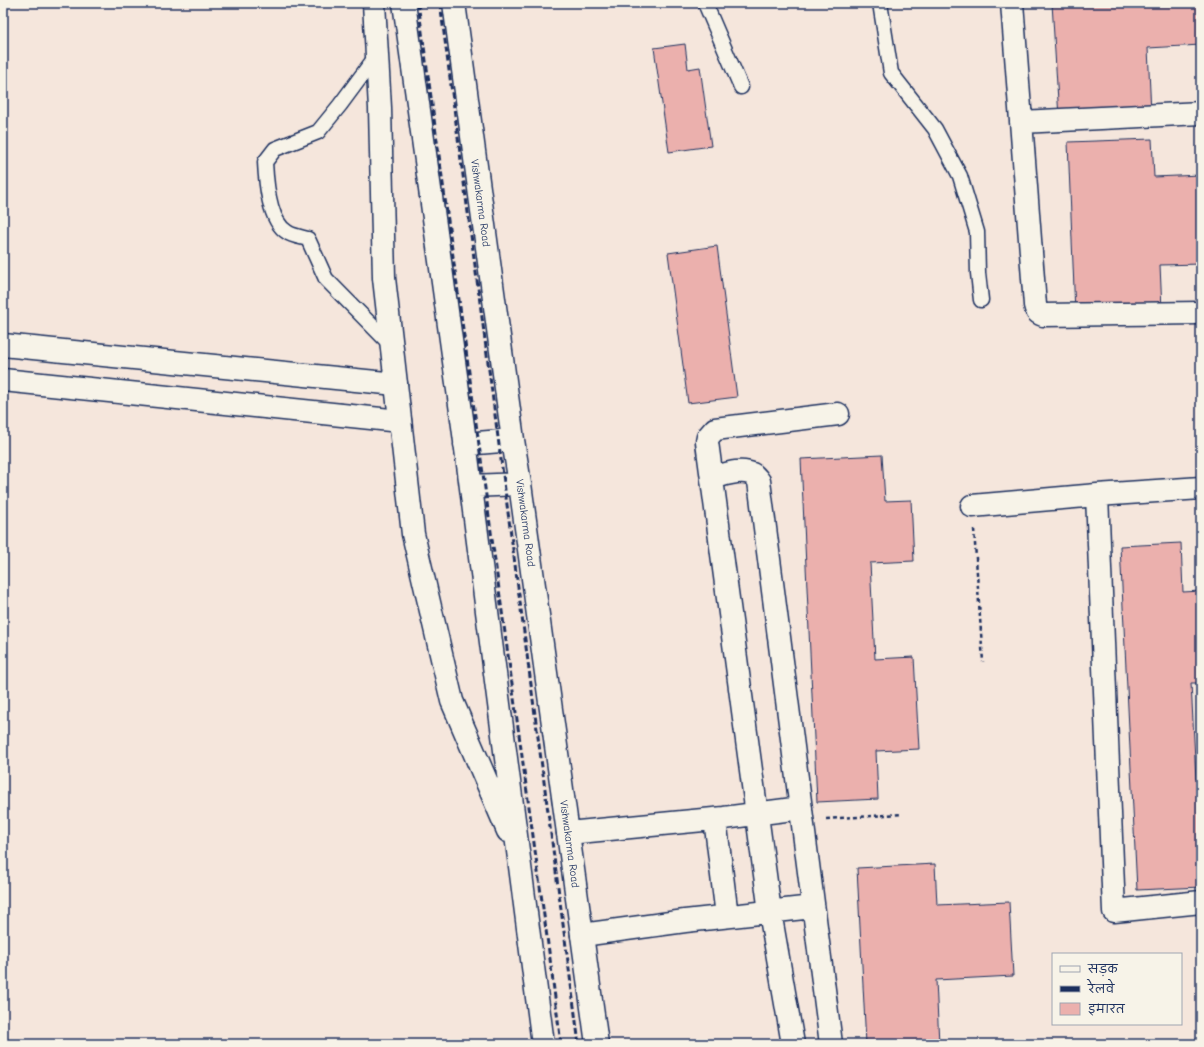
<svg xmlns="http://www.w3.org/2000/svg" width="1204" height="1047" viewBox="0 0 1204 1047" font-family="'Comic Neue','Playpen Sans Deva',sans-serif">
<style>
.building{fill:#ebb0ad;stroke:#1b2f5e}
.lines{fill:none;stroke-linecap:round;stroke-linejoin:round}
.lane-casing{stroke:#1b2f5e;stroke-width:17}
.street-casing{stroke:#1b2f5e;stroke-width:25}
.secondary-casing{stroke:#1b2f5e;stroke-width:25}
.path{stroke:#1b2f5e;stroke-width:2.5;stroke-dasharray:4 3;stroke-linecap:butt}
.lane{stroke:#f7f3e8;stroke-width:14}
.street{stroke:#f7f3e8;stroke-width:22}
.secondary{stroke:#f7f3e8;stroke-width:22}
.rail{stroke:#1b2f5e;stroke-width:3;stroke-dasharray:6 3;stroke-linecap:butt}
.labels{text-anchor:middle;stroke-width:3;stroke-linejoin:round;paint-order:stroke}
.street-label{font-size:11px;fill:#1b2f5e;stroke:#f7f3e8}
</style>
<rect width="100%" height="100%" fill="#f5e6dc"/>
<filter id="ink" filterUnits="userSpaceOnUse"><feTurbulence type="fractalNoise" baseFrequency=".025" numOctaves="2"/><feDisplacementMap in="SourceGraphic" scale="8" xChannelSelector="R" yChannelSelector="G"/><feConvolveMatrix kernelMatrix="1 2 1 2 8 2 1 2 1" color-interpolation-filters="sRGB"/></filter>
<g filter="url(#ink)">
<path class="building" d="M1052 3H1201V45L1148 48 1151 113 1059 118Z
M685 44 688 69 700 67 711 146 669 152 654 48Z
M1152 139 1154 177 1201 175V264L1160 265 1162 310 1075 313 1068 142Z
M717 246 737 397 688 403 668 253Z
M882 455 885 501 911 500 914 561 870 563 875 659 914 657 919 749 876 751 878 799 817 802 801 459Z
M1181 543 1183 592 1201 591V683H1191L1196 779H1201V887L1137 890 1120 546Z
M935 864 937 905 1009 902 1013 976 936 980 939 1044H866L857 868Z"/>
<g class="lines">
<defs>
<path id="lane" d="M705 3 741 87
M880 3 891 73 935 129 960 176 977 232 978 273 981 300
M377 55 340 105 318 132 275 149 265 162C266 182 269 221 287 232 292 236 301 237 308 239L326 279 391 345"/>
<path id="street" d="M1012 3 1035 305C1036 310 1037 313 1043 315L1201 313
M1021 122 1201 113
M3 345 396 384
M3 380 400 421
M712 478C724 475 740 468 752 474 755 475 757 479 759 481L831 1044
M1097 495 1114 911 1201 902
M972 506 1097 495 1201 488
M715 819 727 916
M568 833 724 818 801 808
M582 935 685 921 813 907
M793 1044 770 912 707 442 708 437 715 429 838 414"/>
<path id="secondary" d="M374 3 380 108 384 278 413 534 452 701 508 831
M404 3 463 426 543 1044
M454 3 513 440 520 484 597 1044
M465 444 513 440
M471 486 520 484"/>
</defs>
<use href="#lane" class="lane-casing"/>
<use href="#street" class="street-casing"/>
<use href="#secondary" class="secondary-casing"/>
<path class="path" d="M974 529 983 662
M826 819 902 814"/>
<use href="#lane" class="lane"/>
<use href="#street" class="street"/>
<use href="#secondary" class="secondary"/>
<path class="rail" d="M418 3 550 959 561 1044
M440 3 579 1044"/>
</g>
</g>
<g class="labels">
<g class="street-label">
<text transform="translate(481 203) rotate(82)" y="4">Vishwakarma Road</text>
<text transform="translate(526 523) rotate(82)" y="4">Vishwakarma Road</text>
<text transform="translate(570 844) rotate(82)" y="4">Vishwakarma Road</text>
</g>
</g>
<rect width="1204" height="1047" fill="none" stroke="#f7f3e8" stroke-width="16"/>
<rect x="8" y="8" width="1188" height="1031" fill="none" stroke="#1b2f5e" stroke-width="1.5" filter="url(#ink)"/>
<rect x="1052" y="953" width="130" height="72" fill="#f7f3e8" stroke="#9fa5b1"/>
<rect x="1060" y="966" width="20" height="6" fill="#f7f3e8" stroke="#9fa5b1"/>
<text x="1088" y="973" font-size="12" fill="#1b2f5e">सड़क</text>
<rect x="1060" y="986" width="20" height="6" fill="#1b2f5e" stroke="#9fa5b1"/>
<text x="1088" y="993" font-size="12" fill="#1b2f5e">रेलवे</text>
<rect x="1060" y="1003" width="20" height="12" fill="#ebb0ad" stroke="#9fa5b1"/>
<text x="1088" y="1013" font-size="12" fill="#1b2f5e">इमारत</text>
</svg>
